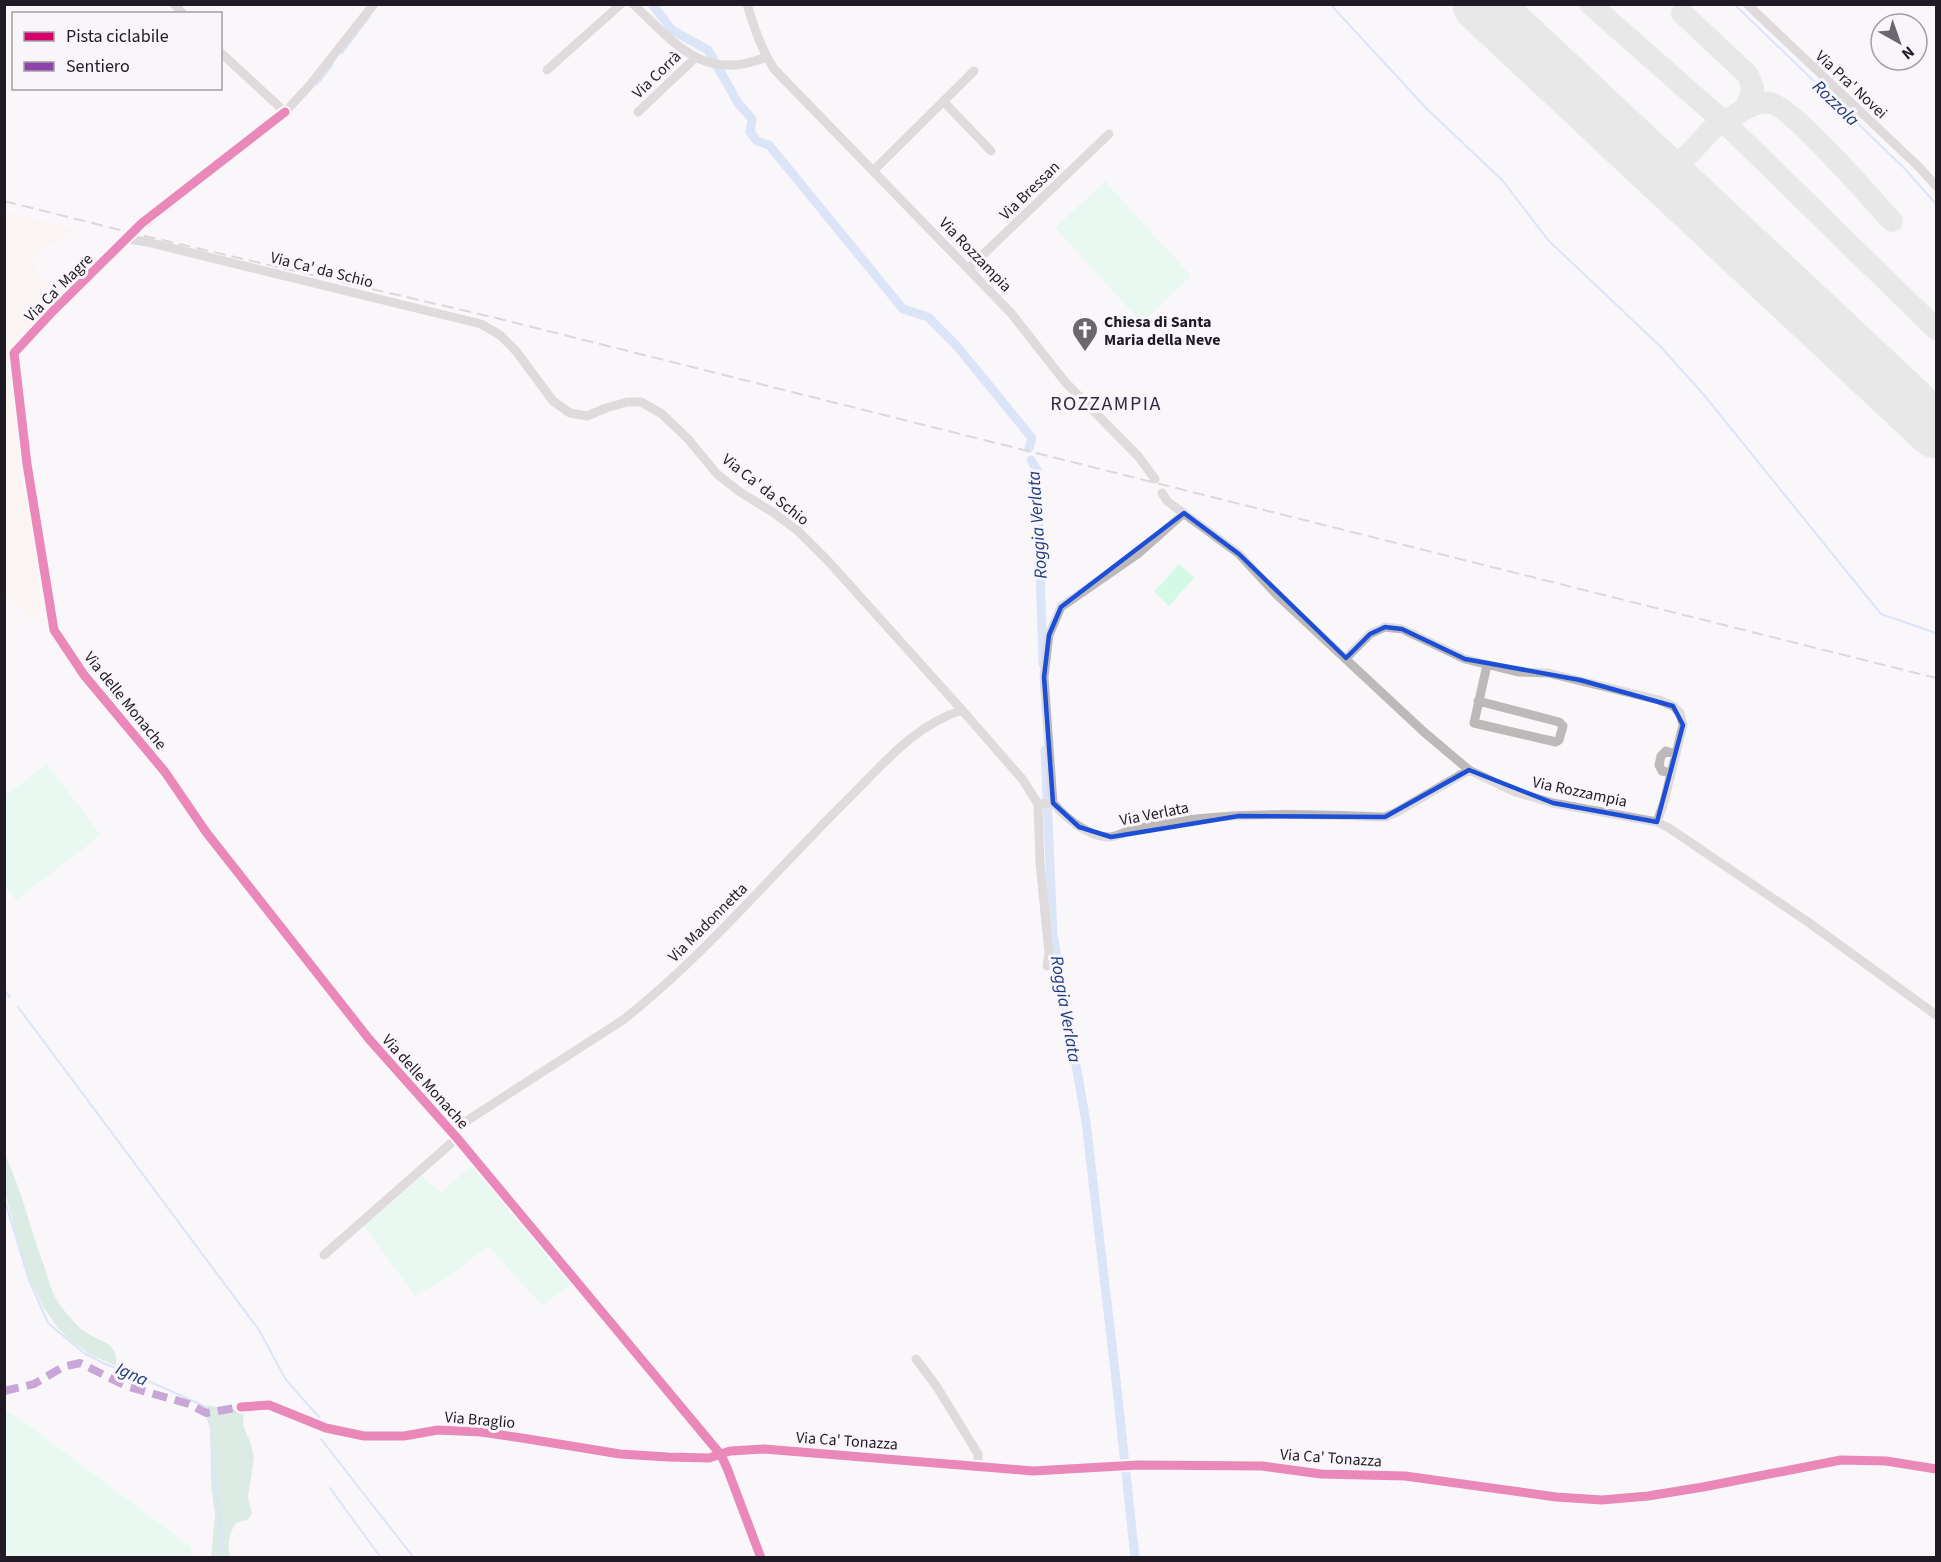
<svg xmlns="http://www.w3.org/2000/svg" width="1941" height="1562" viewBox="0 0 1941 1562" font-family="'Source Sans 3',sans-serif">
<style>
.industrial{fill:#fbf0e8}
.green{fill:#d4f9e6}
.forest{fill:#b8decb}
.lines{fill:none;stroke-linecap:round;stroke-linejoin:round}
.stream{stroke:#b9ccf5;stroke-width:2}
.canal{stroke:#b9ccf5;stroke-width:9}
.taxiway{stroke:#d6d4d6;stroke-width:22}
.runway{stroke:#d6d4d6;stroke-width:57}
.minor{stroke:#beb9b9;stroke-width:9}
.rail{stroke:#b4b1b3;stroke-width:2;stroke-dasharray:12 6;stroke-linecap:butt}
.quiet{stroke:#8e44ad;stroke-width:8;stroke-dasharray:15 8;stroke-linecap:butt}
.cycleway-casing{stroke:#f9f6fb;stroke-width:13}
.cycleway{stroke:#d6006c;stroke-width:9}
.marked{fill:none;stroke:#1d4ed8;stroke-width:4.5;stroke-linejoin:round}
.labels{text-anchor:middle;stroke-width:6;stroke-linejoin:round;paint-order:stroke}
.street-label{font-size:16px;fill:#201a24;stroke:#f9f6fb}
.poi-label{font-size:16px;font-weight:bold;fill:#201a24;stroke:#f9f6fb;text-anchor:start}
.water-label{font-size:18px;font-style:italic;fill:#1e3b7d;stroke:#f9f6fb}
.quarter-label{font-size:20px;letter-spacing:1.5px;fill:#34283c;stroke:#f9f6fb}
</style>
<rect width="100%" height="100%" fill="#f9f7fa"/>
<path class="industrial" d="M5 212 72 229 29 261 60 300 10 350 42 612 31 621 5 594Z"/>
<path class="green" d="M1105 181 1191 276 1142 323 1055 228Z
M1179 564 1194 578 1169 606 1154 592Z
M47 764 101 835 16 900 5 885V796Z
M474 1163 574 1282 542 1306 488 1246 453 1274 415 1296 364 1226 422 1176 441 1193Z
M5 1411 16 1416 191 1547 192 1557H5Z"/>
<path class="forest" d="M4 1152C21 1188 30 1228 44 1266 48 1276 50 1288 55 1297 61 1308 72 1320 81 1329 97 1342 119 1340 116 1366L89 1354 70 1340 58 1328 43 1307 24 1267 5 1192Z
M202 1405 244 1410 243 1425 251 1444 254 1457 248 1498 252 1514 247 1520 236 1523C229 1534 226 1546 231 1557H211L215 1515 211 1486 210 1427 207 1413Z"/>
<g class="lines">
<path class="stream" d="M1330 4 1427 109 1503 181 1548 240 1661 347 1704 395 1881 614 1936 633
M1734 4 1905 169 1936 204
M342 53 370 16
M317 85 333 64
M147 227 232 159
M4 990 10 997
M18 1007 259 1330 286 1380 319 1417
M4 1198 29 1280 48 1323 84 1353 105 1364 137 1376 202 1405 212 1429V1455L222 1538 221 1558
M321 1439 414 1558
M330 1488 381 1558"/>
<path class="canal" d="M652 4 672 30 708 50 738 103 752 119 750 132 757 141 769 145 903 309 928 317 956 345 1032 438 1029 448
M1031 460 1037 470 1043 664
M1045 750 1053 934 1086 1122 1116 1380 1135 1558"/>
<path class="taxiway" d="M1590 4 1724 122C1737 114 1755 100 1770 103 1792 106 1872 200 1892 221
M1682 13 1748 75 1753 88 1746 108
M1647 160 1661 164 1676 163 1689 154 1711 130 1724 122 1936 329
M1676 163 1675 176 1681 192"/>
<path class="runway" d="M1481 4 1936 430"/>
<path class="minor" d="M174 4 183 14
M633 4C675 43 703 83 766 57
M747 4C754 27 761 49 774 69L1011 313 1066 383 1138 456 1155 479
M1747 4 1920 168 1936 186
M220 52 285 112 309 86 374 4
M547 70 621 4
M943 101 991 151
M285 112 142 223 53 311 14 353 27 464 54 630 84 675 165 772 206 832 369 1039 457 1138 721 1455 727 1468 761 1558
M638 112 695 58
M874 170 974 71
M128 239 147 242 481 324 500 335 516 351 553 401 570 413 587 416 606 408 627 402H641L662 414 688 439 717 474 740 492 774 513 798 531 829 562 962 710 1023 780 1038 804 1053 803
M969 268 1109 134
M1162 493 1167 501 1239 554 1277 595 1424 732 1469 770 1515 792 1553 803 1657 822 1669 828 1808 922 1936 1015
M1184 513 1139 553 1061 607 1049 635 1044 677 1053 803C1066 818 1089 838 1111 837 1118 836 1126 831 1133 830 1153 825 1175 822 1196 819 1258 812 1322 815 1385 817L1395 813 1469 770
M1346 658 1370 634 1385 627 1402 629 1465 659 1518 672 1548 673 1659 700 1673 706 1680 713 1683 725 1664 802 1657 822
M1478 701 1559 722 1563 726 1559 740 1556 742 1474 723 1487 665
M1671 773 1662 771 1659 765 1661 756 1666 751 1675 754
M1038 804 1040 863 1049 953 1047 966
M451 1131 623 1020C703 957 770 877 842 805 879 769 912 726 962 710
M324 1255 457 1138
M916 1359 937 1387 978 1454V1466
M241 1407 269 1405 326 1428 364 1436H404L438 1430 481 1432 522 1438 620 1454 668 1457 709 1458 730 1451 764 1449 1033 1471 1138 1465 1262 1466 1321 1474 1405 1476 1556 1497 1602 1500 1648 1496 1703 1487 1841 1460 1886 1461 1936 1469"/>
<path class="rail" d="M4 201 132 233 492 317 1936 678"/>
<path class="quiet" d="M4 1391 34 1384 63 1367 80 1363 126 1386 189 1404 206 1413 241 1407"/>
<defs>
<path id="cycleway" d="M285 112 142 223 53 311 14 353 27 464 54 630 84 675 165 772 206 832 369 1039 457 1138 721 1455 727 1468 761 1558
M241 1407 269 1405 326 1428 364 1436H404L438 1430 481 1432 522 1438 620 1454 668 1457 709 1458 730 1451 764 1449 1033 1471 1138 1465 1262 1466 1321 1474 1405 1476 1556 1497 1602 1500 1648 1496 1703 1487 1841 1460 1886 1461 1936 1469"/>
</defs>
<use href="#cycleway" class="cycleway-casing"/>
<use href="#cycleway" class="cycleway"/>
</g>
<path d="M0 0H1941V1562H0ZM1184 513 1239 554 1346 658 1370 634 1385 627 1402 629 1465 659 1580 680 1673 706 1683 725 1657 822 1553 803 1469 770 1385 817 1239 816 1111 837 1079 827 1053 803 1044 677 1049 635 1061 607Z" fill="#f9f7fa" fill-opacity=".55" fill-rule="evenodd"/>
<path class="marked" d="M1184 513 1239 554 1346 658 1370 634 1385 627 1402 629 1465 659 1580 680 1673 706 1683 725 1657 822 1553 803 1469 770 1385 817 1239 816 1111 837 1079 827 1053 803 1044 677 1049 635 1061 607Z"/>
<defs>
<symbol id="church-pin" viewBox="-11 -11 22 30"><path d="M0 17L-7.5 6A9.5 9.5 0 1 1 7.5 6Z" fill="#6c676f" stroke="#f9f6fb"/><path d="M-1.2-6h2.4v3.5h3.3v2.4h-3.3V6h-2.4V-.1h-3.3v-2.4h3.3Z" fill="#fff"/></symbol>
</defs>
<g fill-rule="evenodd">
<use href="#church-pin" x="1070" y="315" width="30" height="40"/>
</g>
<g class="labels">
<g class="street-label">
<text transform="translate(656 74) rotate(-44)" y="6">Via Corrà</text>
<text transform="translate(1852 84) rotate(43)" y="6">Via Pra' Novei</text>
<text transform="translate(1029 190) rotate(-44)" y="6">Via Bressan</text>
<text transform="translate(976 254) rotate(46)" y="6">Via Rozzampia</text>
<text transform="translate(322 269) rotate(14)" y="6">Via Ca' da Schio</text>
<text transform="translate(58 287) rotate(-45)" y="6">Via Ca' Magre</text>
<text transform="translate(766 489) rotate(38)" y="6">Via Ca' da Schio</text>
<text transform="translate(126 700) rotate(51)" y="6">Via delle Monache</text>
<text transform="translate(1580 791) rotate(12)" y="6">Via Rozzampia</text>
<text transform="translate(1154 813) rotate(-11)" y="6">Via Verlata</text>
<text transform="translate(707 922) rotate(-45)" y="6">Via Madonnetta</text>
<text transform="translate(426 1081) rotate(48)" y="6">Via delle Monache</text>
<text transform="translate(480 1419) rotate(5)" y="6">Via Braglio</text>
<text transform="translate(847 1440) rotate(4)" y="6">Via Ca' Tonazza</text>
<text transform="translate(1331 1457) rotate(4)" y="6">Via Ca' Tonazza</text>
</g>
<g class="poi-label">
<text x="1104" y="327">Chiesa di Santa<tspan x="1104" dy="18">Maria della Neve</tspan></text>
</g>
<g class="water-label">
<text transform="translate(1836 103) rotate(44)" y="6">Rozzola</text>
<text transform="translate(1037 525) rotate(-94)" y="6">Roggia Verlata</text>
<text transform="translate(1066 1009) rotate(80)" y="6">Roggia Verlata</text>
<text transform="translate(132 1374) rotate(24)" y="6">Igna</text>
</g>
<g class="quarter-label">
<text x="1106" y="410">ROZZAMPIA</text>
</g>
</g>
<rect width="1941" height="1562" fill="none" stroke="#201a24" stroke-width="12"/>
<rect x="12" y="12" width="210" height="78" fill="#f9f6fb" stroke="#a29ea5" stroke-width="1.5"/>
<rect x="24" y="32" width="30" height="9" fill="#d6006c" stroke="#a29ea5" stroke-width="1.5"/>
<text x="66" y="42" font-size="18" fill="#201a24">Pista ciclabile</text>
<rect x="24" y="62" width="30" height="9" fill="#8e44ad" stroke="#a29ea5" stroke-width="1.5"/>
<text x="66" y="72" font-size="18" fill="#201a24">Sentiero</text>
<g transform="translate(1899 42) rotate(140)"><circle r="28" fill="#f9f6fb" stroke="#a29ea5" stroke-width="1.5"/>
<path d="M0-4.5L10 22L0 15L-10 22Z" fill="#6c676f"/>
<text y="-9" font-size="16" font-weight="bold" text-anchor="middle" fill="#201a24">N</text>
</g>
</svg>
